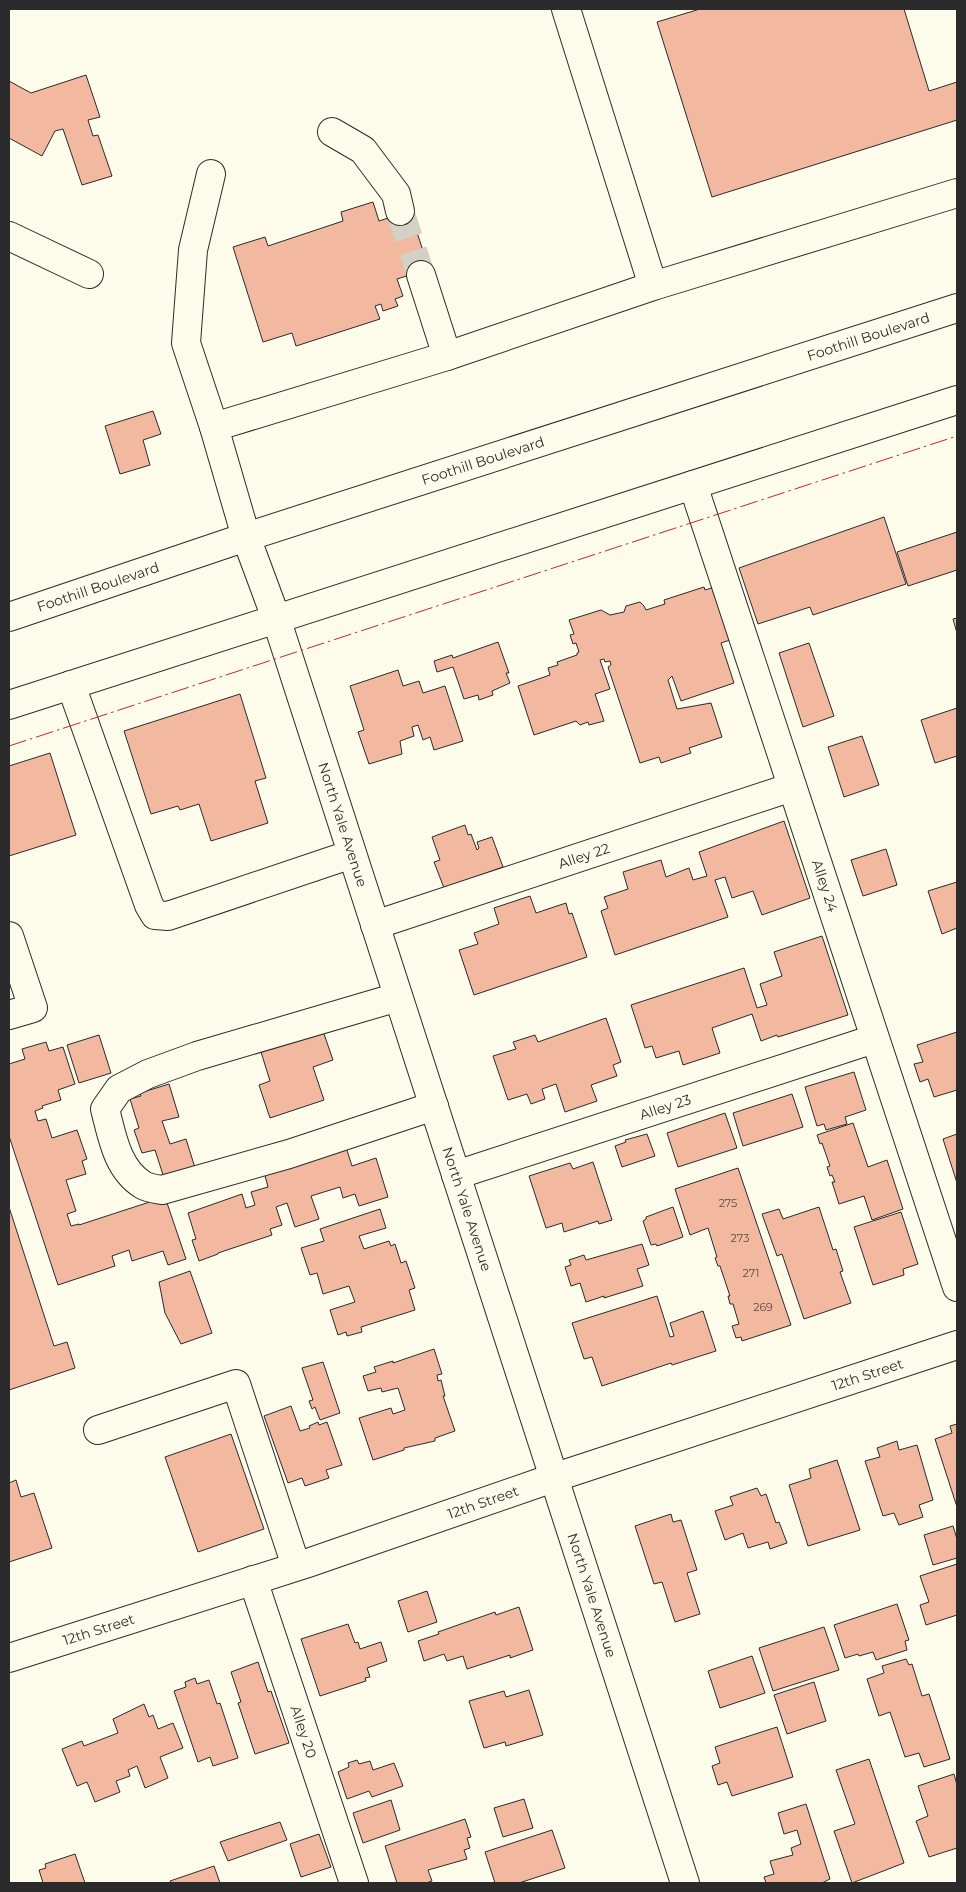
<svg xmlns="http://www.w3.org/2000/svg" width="966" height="1892" viewBox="0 0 966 1892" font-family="Montserrat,sans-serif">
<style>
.building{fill:#f2b8a0;stroke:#2b2b2b}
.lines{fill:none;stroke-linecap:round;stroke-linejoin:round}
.minor-tunnel{stroke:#d3d1c4;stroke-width:28;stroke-dasharray:28 14;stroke-linecap:butt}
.minor-casing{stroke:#2b2b2b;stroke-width:30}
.major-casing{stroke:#2b2b2b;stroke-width:30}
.minor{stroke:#fdfbea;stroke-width:28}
.major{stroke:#fdfbea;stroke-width:28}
.power{stroke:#c62828;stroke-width:1;stroke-dasharray:18 4 2.5 4;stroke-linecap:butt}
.labels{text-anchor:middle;stroke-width:4;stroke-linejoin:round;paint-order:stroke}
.number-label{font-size:11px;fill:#5d4e48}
.street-label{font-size:14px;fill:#2b2b2b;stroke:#fdfbea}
</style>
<rect width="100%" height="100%" fill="#fdfbea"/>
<path class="building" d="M700 9H904L929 91 957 82V120L712 197 657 22Z
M86 75 100 117 88 120 93 136 98 135 112 176 82 185 63 129 55 131 42 156 9 138V81L31 93Z
M373 202 379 221 410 211 429 269 397 279 403 296 395 299 398 306 383 311 381 304 375 306 380 319 296 346 292 333 263 342 233 247 265 237 268 246 343 221 341 212Z
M153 411 161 434 143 440 150 465 120 474 105 426Z
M884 517 906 584 813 615 810 607 758 624 739 568Z
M957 532V570L908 586 897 552Z
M704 587 705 590 715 587 730 640 721 643 734 683 681 701 672 676 668 680 677 709 711 703 722 737 689 748 691 753 661 763 659 757 640 763 608 667 611 665 610 661 605 662 604 659 600 660 610 689 595 694 604 721 589 725 588 722 580 725 576 721 534 735 518 686 550 675 548 668 558 665 557 662 577 655V653L579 652 576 643 573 644 570 635 574 634 569 620 601 610 610 615 624 612 626 606 640 602 644 606 646 610 665 604 664 600Z
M957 618V633L953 619Z
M498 642 509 673H506L510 683 492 691 493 695 479 700 478 695 464 699 453 667 437 672 434 661 452 655 453 658Z
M809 643 834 716 803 727 779 653Z
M398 670 403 686 419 681 423 693 445 686 463 741 434 750 430 737 423 740 418 725 412 727 414 736 400 741 402 754 369 764 358 732 364 730 350 686Z
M240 694 266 778 255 781 268 823 211 841 199 804 180 810 178 806 151 814 124 731Z
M957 708V756L935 763 921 720Z
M862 736 879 785 844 797 828 747Z
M50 753 76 835 9 856V766Z
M784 821 810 898 762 915 753 891 732 898 725 877 715 880 728 917 615 955 601 911 608 908 604 897 628 889 623 872 661 860 666 877 689 868 693 880 707 876 699 852Z
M465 825 468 835 471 834 477 850 479 848 477 842 492 837 503 867 444 888 434 862 440 860 432 837Z
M886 849 897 885 863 896 851 860Z
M957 882V928L942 934 928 891Z
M530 896 536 913 566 903 569 914 572 913 587 957 474 995 459 950 478 944 474 933 499 924 494 908Z
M822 936 848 1015 778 1037 777 1035 761 1041 752 1014 712 1028 720 1053 683 1065 679 1051 656 1058 652 1046 645 1048 631 1005 744 968 757 1008 767 1005 760 984 782 976 774 952Z
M606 1018 621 1062 613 1065 617 1076 591 1085 597 1101 565 1112 556 1084 542 1089 545 1099 531 1104 527 1094 508 1100 493 1056 516 1049 513 1042 535 1035 538 1042Z
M323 1031 333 1060 313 1067 324 1100 270 1118 259 1085 270 1081 261 1052Z
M957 1032V1090L934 1097 928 1079 920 1082 914 1064 923 1062 917 1045Z
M99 1035 111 1073 79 1083 67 1045Z
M46 1042 49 1051 63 1047 75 1084 58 1090 61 1100 42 1106 43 1108 35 1111 38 1121 46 1119 52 1138 77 1130 87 1159 82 1161 86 1174 66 1180 76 1211 67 1214 71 1226 79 1224V1225L165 1197 186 1259 168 1265 163 1251 132 1261 129 1250 112 1256 115 1266 58 1285 9 1136V1064L25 1059 22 1049Z
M854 1072 866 1110 845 1117 847 1124 826 1130 824 1124 817 1126 805 1087Z
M169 1084 179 1117 162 1121 170 1144 186 1139 196 1171 165 1181 155 1150 142 1153 134 1130 139 1128 130 1099 141 1096 140 1093Z
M792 1094 803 1127 743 1146 733 1113Z
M725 1113 737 1148 678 1167 667 1133Z
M853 1123 868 1167 887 1160 903 1209 872 1220 864 1196 839 1204 832 1182H835L832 1175 830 1176 827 1167 830 1166 822 1143 820 1144 817 1135Z
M647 1134 655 1156 622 1167 615 1146 626 1142 625 1140Z
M957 1134V1183L943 1139Z
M344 1141 352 1166 376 1158 388 1197 359 1206 355 1194 343 1198 340 1187 311 1196 319 1219 295 1227 287 1203 276 1207 282 1225 270 1229 272 1235 218 1253V1254L199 1261 192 1240 196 1239 188 1213 242 1194 246 1208 255 1205 251 1192 268 1187 264 1172Z
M593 1162 612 1220 599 1224 598 1221 564 1232 562 1223 546 1228 529 1176 570 1163 573 1169Z
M738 1168 791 1325 742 1341 741 1337 736 1338 732 1326 739 1324 733 1304H730L728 1296H730L720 1266H718L715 1258 717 1257 708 1228 690 1235 675 1189Z
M9 1207 54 1346 67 1342 75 1368 9 1390Z
M673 1207 683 1237 657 1246 656 1244 651 1245 643 1221 646 1219V1217Z
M819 1207 833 1250 836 1249 843 1271 840 1272 851 1303 804 1319 782 1254 777 1256 762 1214 779 1209 783 1219Z
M380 1209 386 1228 359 1236 364 1249 389 1241 391 1246 395 1244 401 1263 406 1261 415 1288 409 1290 415 1310 361 1327 362 1332 347 1336 346 1332 338 1335 330 1310 355 1302 349 1286 323 1294 317 1273 310 1275 301 1248 324 1241 320 1229Z
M901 1212 918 1264 903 1269 904 1275 873 1285 854 1227Z
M642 1244 649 1265 637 1269 643 1286 604 1298V1296L586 1302 580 1283 571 1286 565 1267 571 1265 569 1260 584 1255 586 1260Z
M190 1271 212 1333 181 1344 165 1313 159 1282Z
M657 1296 670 1337 674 1336 670 1323 703 1311 716 1351 672 1365 671 1363 602 1386 592 1357 584 1359 572 1323Z
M434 1349 442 1374 437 1375 438 1381 441 1380 445 1396H443L455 1431 435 1438V1441L404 1448V1450L373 1460 359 1418 391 1408 393 1414 405 1410 398 1388 382 1392 381 1388 368 1391 363 1376 376 1372 374 1367 393 1361V1363Z
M323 1362 340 1413 320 1420 315 1407 312 1409 309 1401 313 1400 302 1368Z
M291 1406 300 1431 310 1428 309 1426 318 1422 319 1425 327 1422 342 1465 326 1470 329 1478 305 1486 302 1478 288 1483 264 1416Z
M957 1424V1507L935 1439 952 1433 950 1426Z
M231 1434 264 1529 198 1552 165 1457Z
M897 1441 899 1450 917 1445 933 1500 919 1505 923 1517 899 1525 894 1513 883 1516 865 1461 880 1457 877 1448Z
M837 1460 860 1530 808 1546 789 1485 811 1478 809 1469Z
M16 1480 21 1497 34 1493 52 1548 9 1562V1483Z
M757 1488 761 1496 766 1494 776 1523 779 1522 787 1543 770 1549 768 1542 748 1548 743 1533 725 1540 715 1511 733 1505 730 1497Z
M671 1514 673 1522 681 1520 697 1570 687 1573 700 1614 675 1622 662 1582 654 1584 635 1526Z
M953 1526 957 1539V1558L933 1565 924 1535Z
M957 1564V1615L926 1625 920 1605 929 1602 920 1576Z
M427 1591 437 1622 408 1632 398 1601Z
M897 1604 909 1640 905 1641 907 1650 876 1660 873 1652 859 1656 858 1654 845 1658 834 1625Z
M519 1607 533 1650 510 1658V1655L467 1669 463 1656 447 1661 444 1654 424 1661 418 1641 439 1634 438 1632 495 1612 496 1615Z
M348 1624 355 1643 358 1642 360 1649 381 1642 387 1661 367 1668 370 1677 365 1678 366 1681 320 1696 301 1639Z
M824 1627 839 1670 773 1691 759 1648Z
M752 1656 765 1693 720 1708 708 1671Z
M906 1659 909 1665 912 1664 922 1696 929 1694 950 1759 924 1767 919 1753 905 1757 890 1712 879 1716 867 1679 884 1673 882 1666Z
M258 1662 268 1692 271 1691 289 1743 255 1754 238 1703 241 1702 231 1672Z
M195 1678 197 1684 209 1680 217 1704 220 1703 238 1758 213 1766 210 1757 198 1762 174 1691 186 1687 185 1682Z
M814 1682 826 1721 787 1734 774 1695Z
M529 1690 543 1735 506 1746 505 1742 484 1748 469 1701 504 1691 506 1697Z
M144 1704 149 1717 153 1715 158 1729 173 1723 183 1748 160 1757 168 1778 145 1788 137 1766 128 1770 130 1776 116 1781 120 1792 95 1802 87 1782 77 1786 62 1749 82 1741 84 1746 118 1733 113 1719Z
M777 1727 793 1777 732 1796 727 1782 718 1785 712 1766 720 1763 715 1747Z
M869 1759 904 1863 852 1883 834 1831 855 1824 836 1770Z
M357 1760 359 1764 370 1761 373 1770 394 1763 403 1786 372 1797 369 1791 347 1799 338 1772 349 1767 348 1763Z
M954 1774 957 1785V1848L929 1857 916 1821 928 1816 918 1786Z
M524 1799 533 1828 503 1837 494 1808Z
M391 1800 400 1830 363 1843 353 1813Z
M806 1804 830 1879 822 1883H766L764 1877 774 1874 770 1861 793 1855 791 1848 801 1844 797 1830 784 1834 778 1813Z
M465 1819 471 1837 467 1838 470 1848 464 1850 467 1859 428 1870 432 1881 426 1883H397L385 1846Z
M280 1822 287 1840 228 1861 220 1842Z
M552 1830 565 1868 519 1883H495L485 1852Z
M319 1834 331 1867 301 1877 290 1844Z
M75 1854 85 1883H43L39 1870 46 1868 45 1864Z
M214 1866 220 1883H171L170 1881Z"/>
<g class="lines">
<path class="minor-tunnel" d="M400 211 421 275"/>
<defs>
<g id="minor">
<path d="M566 9 653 286"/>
<path d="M332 132 363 150 396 194 400 211"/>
<path id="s1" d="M211 174 193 250 186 343 214 427 246 537 276 618 685 1883"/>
<path d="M9 236 89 274"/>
<path d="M421 275 447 356"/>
<path d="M214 427 447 356 653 286 957 193"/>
<path id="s2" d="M693 485 957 1287"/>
<path d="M71 685 149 905 155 915 168 916 352 854"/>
<path id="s3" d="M375 925 792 787"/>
<path d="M9 936 33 1008 9 1015"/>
<path d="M398 997 197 1056 148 1074 119 1089 105 1109C112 1136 117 1169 143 1185 148 1188 156 1189 162 1190L289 1154 434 1106"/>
<path id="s4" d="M456 1175 874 1039"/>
<path d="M98 1430 236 1384 296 1566"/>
<path id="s5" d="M253 1580 354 1883"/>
<path id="s6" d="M9 1658 305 1564 553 1478 957 1345"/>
</g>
<g id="major">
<path id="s7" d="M9 617 246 537 957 308"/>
<path d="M9 705 957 400"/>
</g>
</defs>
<use href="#minor" class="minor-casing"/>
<use href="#major" class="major-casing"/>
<use href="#minor" class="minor"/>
<use href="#major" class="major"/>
<path class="power" d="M9 746 957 436"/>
</g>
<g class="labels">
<g class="number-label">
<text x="728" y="1207">275</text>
<text x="740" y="1242">273</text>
<text x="751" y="1277">271</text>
<text x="763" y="1311">269</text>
</g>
<g class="street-label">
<text dy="5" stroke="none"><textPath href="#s7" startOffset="904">Foothill Boulevard</textPath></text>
<text dy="5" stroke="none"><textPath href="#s7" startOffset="499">Foothill Boulevard</textPath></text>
<text dy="5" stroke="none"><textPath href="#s7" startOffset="94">Foothill Boulevard</textPath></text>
<text dy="5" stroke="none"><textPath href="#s1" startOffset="678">North Yale Avenue</textPath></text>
<text dy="5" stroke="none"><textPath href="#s3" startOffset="220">Alley 22</textPath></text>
<text dy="5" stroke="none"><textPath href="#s2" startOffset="422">Alley 24</textPath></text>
<text dy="5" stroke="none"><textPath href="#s4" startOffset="220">Alley 23</textPath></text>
<text dy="5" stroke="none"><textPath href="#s1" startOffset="1082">North Yale Avenue</textPath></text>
<text dy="5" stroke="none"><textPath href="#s6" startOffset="904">12th Street</textPath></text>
<text dy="5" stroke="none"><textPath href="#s6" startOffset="499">12th Street</textPath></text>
<text dy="5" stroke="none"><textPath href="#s1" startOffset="1488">North Yale Avenue</textPath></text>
<text dy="5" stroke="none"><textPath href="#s6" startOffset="94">12th Street</textPath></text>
<text dy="5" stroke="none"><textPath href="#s5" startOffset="160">Alley 20</textPath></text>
</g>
</g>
<rect width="966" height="1892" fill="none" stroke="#2b2b2b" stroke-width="20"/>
</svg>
